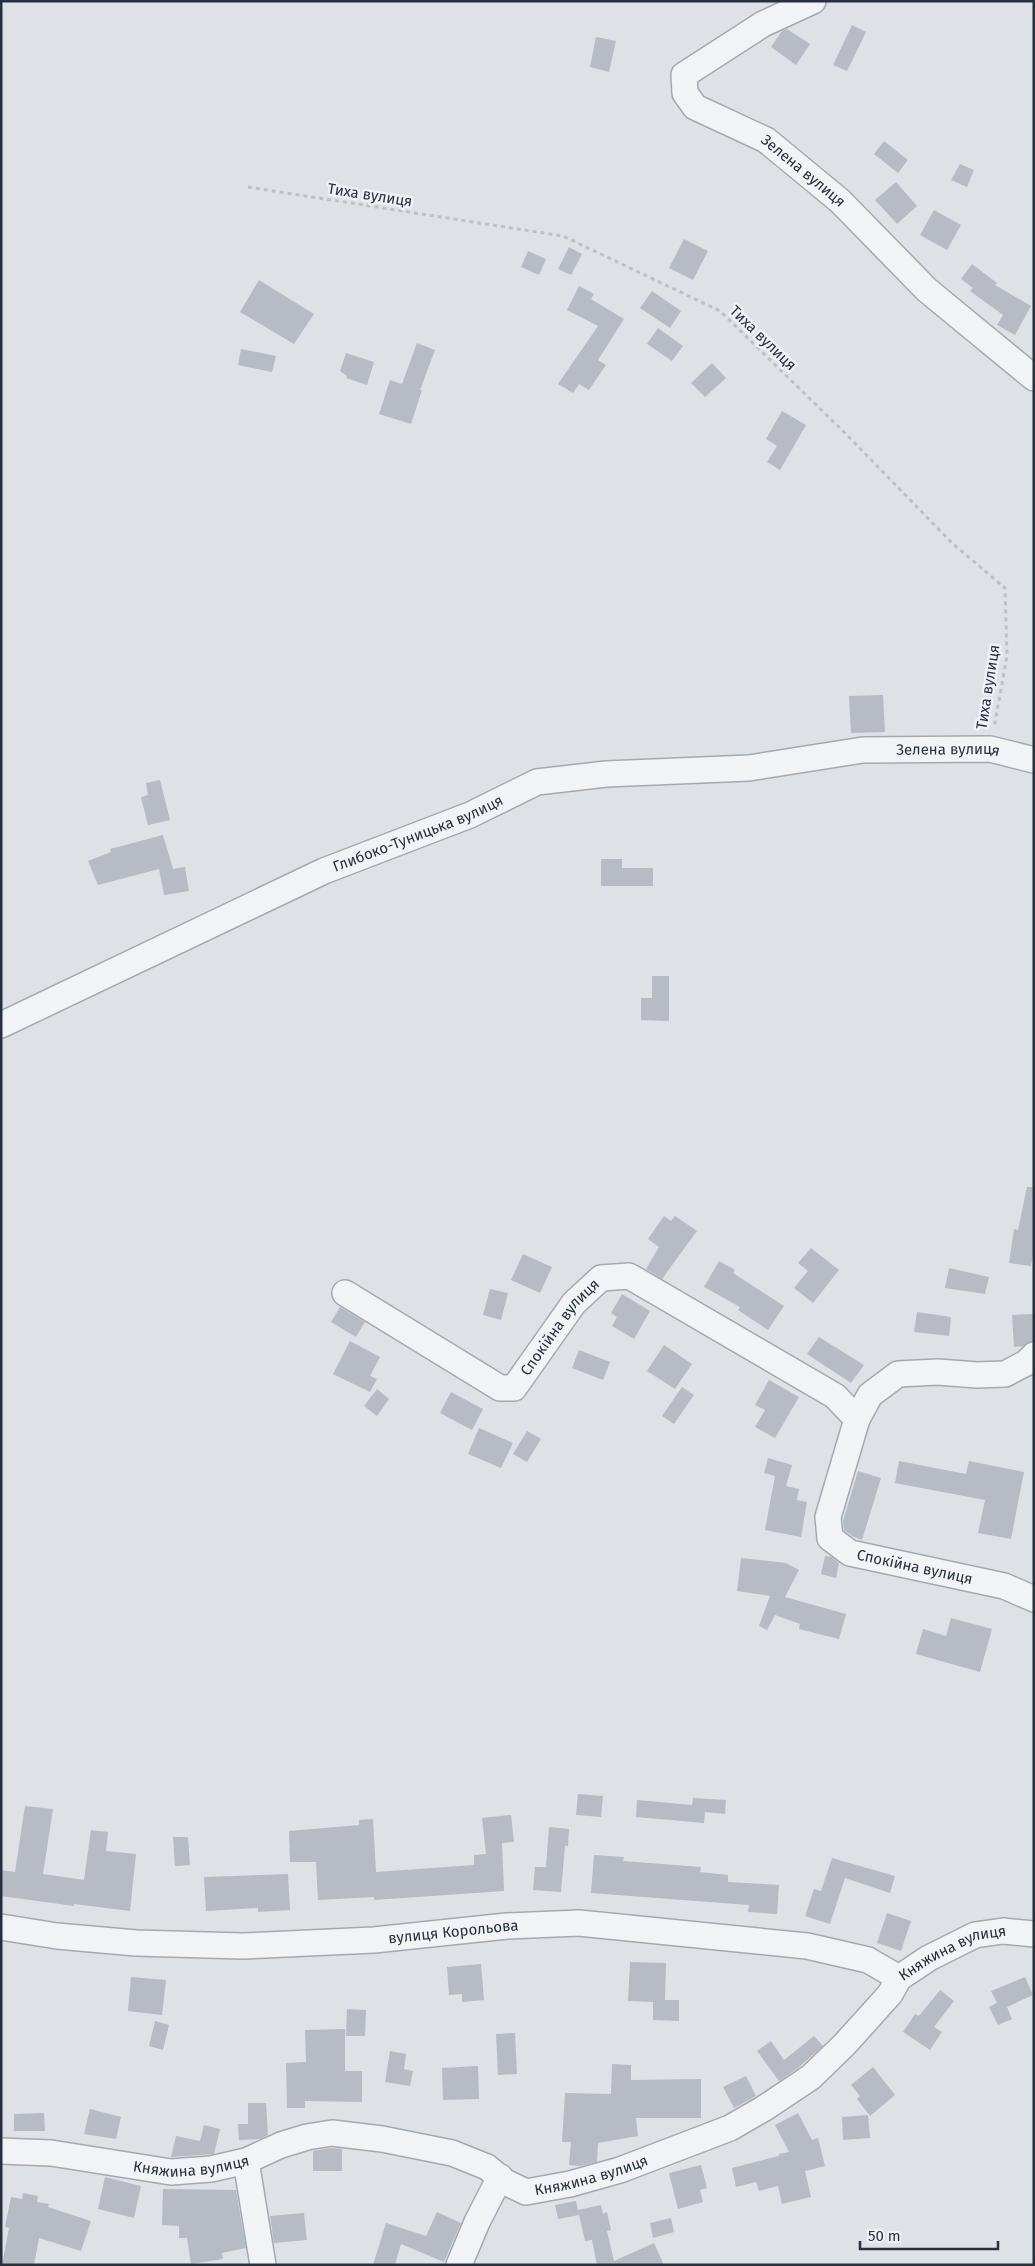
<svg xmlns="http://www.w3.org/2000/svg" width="1035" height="2266" viewBox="0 0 1035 2266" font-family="'Fira Sans',sans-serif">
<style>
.building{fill:#b6bbc4}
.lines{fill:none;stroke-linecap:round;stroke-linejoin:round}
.minor-casing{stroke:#a4a9b1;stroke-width:28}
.path{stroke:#bdc0c6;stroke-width:3;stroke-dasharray:4 4;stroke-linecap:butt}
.minor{stroke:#f1f3f6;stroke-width:25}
.labels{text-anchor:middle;stroke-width:5;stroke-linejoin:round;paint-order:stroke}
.street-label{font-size:15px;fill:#28303e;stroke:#eef1f5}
</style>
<rect width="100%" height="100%" fill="#dee2e7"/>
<path class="building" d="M852 25 866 32 847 71 833 65Z
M787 29 810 44 796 65 771 47 782 31Z
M596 37 616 41 609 72 590 67Z
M884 141 908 160 898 173 874 154Z
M960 164 974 170 967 187 951 180Z
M896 182 917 206 897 224 875 200Z
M934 210 961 225 947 250 920 235Z
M684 239 708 251 693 280 669 268Z
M569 247 582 254 571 275 558 269Z
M528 251 546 259 539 275 521 267Z
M972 264 997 283 995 285 1031 306 1015 335 997 325 1003 315 970 291 973 288 961 279Z
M259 280 314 314 294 344 240 312Z
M579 286 594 294 591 299 624 319 598 360 606 365 589 390 579 384 573 393 558 384 598 326 567 310Z
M652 291 681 311 670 328 640 308Z
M658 328 683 346 672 361 647 344Z
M417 343 435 350 420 390H422L411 424 379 414 390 380 402 384Z
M241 349 276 356 272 372 238 365Z
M346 353 374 362 367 385 346 378 347 376 340 371Z
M712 363 726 378 705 397 691 383Z
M782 411 806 425 780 470 767 462 777 446 766 439Z
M883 695 885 732 851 733 849 696Z
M160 780 170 820 148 825 141 797 148 795 146 783Z
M163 835 173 869 185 867 189 891 164 895 159 869 98 885 88 861 111 852 110 849Z
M601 859H622V868H653V886H601Z
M652 976H669V1021L641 1020V998H652Z
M1027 1187H1034V1249L1031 1266 1009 1263 1014 1229 1018 1230Z
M664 1216 671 1221 675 1216 697 1231 662 1279 646 1269 659 1247 648 1239Z
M811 1248 839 1270 813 1303 794 1288 808 1271 798 1263Z
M523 1254 552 1267 540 1293 511 1280Z
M719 1261 735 1270 733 1273 784 1306 768 1330 738 1310 740 1307 704 1287Z
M949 1268 989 1277 985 1294 945 1288Z
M490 1289 508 1293 501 1320 483 1315Z
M622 1294 650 1311 634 1339 612 1326 617 1317 611 1313Z
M340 1307 365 1322 356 1337 331 1322Z
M917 1312 951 1317 949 1336 914 1332Z
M1034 1314V1341L1023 1346 1014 1347 1012 1315Z
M819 1337 864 1365 851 1383 807 1354Z
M350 1341 380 1357 370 1376 377 1379 370 1392 333 1374Z
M664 1345 692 1364 675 1389 647 1371Z
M579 1350 610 1362 603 1380 572 1368Z
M769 1380 799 1397 775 1438 755 1427 765 1410 755 1405Z
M682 1387 694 1395 674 1424 662 1416Z
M377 1389 389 1399 377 1416 364 1406Z
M451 1392 483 1409 472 1430 440 1413Z
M479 1428 513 1443 501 1468 468 1454Z
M527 1431 541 1439 527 1462 513 1454Z
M768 1458 792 1465 786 1486 799 1489 797 1500 807 1502 801 1537 765 1530 775 1476 764 1473Z
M899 1461 966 1474 969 1461 1024 1472 1011 1539 978 1533 985 1500 895 1483Z
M858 1471 881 1478 862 1540 852 1536 844 1530 843 1521Z
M825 1556 832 1557 839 1563 836 1578 821 1574Z
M741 1558 786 1563 799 1570 785 1597 846 1614 839 1639 799 1629 800 1624 775 1615 767 1630 759 1626 770 1596 737 1591Z
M951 1618 992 1629 980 1672 916 1654 923 1629 946 1636Z
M578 1794 603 1796 601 1817 576 1815Z
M693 1798 726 1800 725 1814 705 1812 704 1823 636 1817 637 1800 692 1805Z
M25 1806 53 1809 43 1874 84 1880 91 1830 108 1832 106 1851 136 1854 130 1911 74 1904V1906L1 1896V1870L15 1872Z
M511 1815 514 1842 502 1843 504 1891 374 1900V1897L318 1900 316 1862H290L289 1831 359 1825V1820L373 1819 376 1872 474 1865V1855L486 1854 482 1818Z
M549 1827 569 1829 568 1846H565L561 1892 533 1890 535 1867H546Z
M173 1837H188L190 1865 175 1866Z
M594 1855 624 1857 623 1861 701 1867 700 1872 728 1875V1882L779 1885 777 1914 748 1912 749 1905 591 1893Z
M832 1858 895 1876 890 1893 845 1878 830 1924 805 1916 814 1889 821 1891Z
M288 1874 290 1910 258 1912V1908L206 1911 204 1877Z
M887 1913 911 1921 901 1951 877 1943Z
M630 1962 666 1963 665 2000H679V2021L653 2020V2002L628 2001Z
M481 1964 484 2000 462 2002V1994L449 1995 447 1967Z
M131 1977 166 1980 162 2015 128 2011Z
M1025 1977 1033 1995 1007 2007 1012 2019 998 2025 989 2007 997 2003 991 1991Z
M940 1990 954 2001 934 2027 942 2032 930 2050 903 2032 915 2014 919 2016Z
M347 2009 366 2010 365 2036H346Z
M155 2021 169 2025 163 2050 149 2046Z
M345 2029V2071H362V2102L305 2101V2108H287L286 2063 306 2062 305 2030Z
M515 2033 517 2074 498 2075 496 2034Z
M814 2036 823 2046 798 2068 779 2081 757 2051 771 2041 784 2060Z
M390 2051 406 2054 404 2069 413 2071 410 2086 385 2082Z
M612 2064 631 2065V2080L701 2079V2118H636L638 2136 598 2143 597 2162 580 2166 569 2165 571 2142H562L565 2093 611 2094Z
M478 2066 479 2099 443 2100 442 2068Z
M873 2067 895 2095 870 2116 857 2099 860 2096 851 2085Z
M746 2076 756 2096 734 2108 723 2087Z
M248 2103H266L268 2135 260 2139 239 2140 238 2124H248Z
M90 2109 121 2117 116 2139 84 2134Z
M44 2113 45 2131H14V2114Z
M798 2113 812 2140 818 2138 825 2166 805 2171 811 2197 782 2204 778 2186 759 2191 756 2182 736 2187 732 2168 779 2156V2154L789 2152 775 2125Z
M868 2115 870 2138 843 2140 842 2117Z
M204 2125 220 2129 214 2154 171 2157 176 2136 200 2141Z
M331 2148 342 2149V2171H313V2151Z
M701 2165 707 2188 700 2190 703 2202 678 2209 669 2173Z
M105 2177 141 2186 134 2218 98 2209Z
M163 2189 236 2190 246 2248 222 2253 223 2259 191 2264 187 2238H179V2226L162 2225Z
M23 2193 38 2196 37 2202 49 2204 48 2207 91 2221 81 2251 39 2238 34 2265H2L9 2228 5 2227 11 2197 22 2199Z
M576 2201 579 2215 558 2219 555 2205Z
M601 2205 603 2214 607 2212 611 2230 607 2231 614 2261 654 2243 664 2265H597L592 2240 585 2241 578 2210Z
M437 2212 461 2223 444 2262 401 2244 395 2265H373L386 2223 426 2236Z
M304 2213 307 2240 274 2243 270 2216Z
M671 2218 674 2232 653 2238 650 2223Z"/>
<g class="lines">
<defs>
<g id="minor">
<path id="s1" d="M813 1 763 24 684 75 685 93 695 107 766 140 840 201 927 290 1034 378"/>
<path id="s2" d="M1 1025 324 871 470 815 537 782 606 774 749 768 863 750 990 749 1034 760"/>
<path id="s3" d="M345 1293 500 1388H514L574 1303 601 1278 629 1276 835 1396 857 1419"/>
<path id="s4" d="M1034 1355 1026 1363 1005 1374 977 1375 938 1372 898 1374 870 1395 857 1419 828 1517 830 1538 850 1553 1004 1586 1034 1599"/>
<path id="s5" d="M1 1927 57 1936 136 1943 243 1946 374 1940 507 1926 579 1923 807 1946 868 1960 899 1978"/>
<path id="s6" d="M1 2151 51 2153 171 2172 211 2169 246 2161 281 2145 307 2137 332 2133 382 2139 452 2153 487 2167 505 2182 526 2192 570 2184 620 2170 730 2128 763 2109 811 2077 845 2044 890 1994 899 1978 929 1958 975 1935 1003 1931 1034 1934"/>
<path d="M246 2161 263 2265"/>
<path d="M459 2265 477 2222 500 2177"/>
</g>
</defs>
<use href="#minor" class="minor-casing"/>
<path class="path" d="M248 187 563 236 720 311 845 433 952 543 1005 588 1007 656 994 728"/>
<use href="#minor" class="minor"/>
</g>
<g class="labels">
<g class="street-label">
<text dy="5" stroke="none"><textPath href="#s1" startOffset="311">Зелена вулиця</textPath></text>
<text transform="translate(370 195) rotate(9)" y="5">Тиха вулиця</text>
<text transform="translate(763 338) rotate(44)" y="5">Тиха вулиця</text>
<text transform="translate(988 687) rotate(-81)" y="5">Тиха вулиця</text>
<text dy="5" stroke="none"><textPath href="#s2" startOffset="1002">Зелена вулиця</textPath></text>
<text dy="5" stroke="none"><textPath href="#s2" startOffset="459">Глибоко-Туницька вулиця</textPath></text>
<text dy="5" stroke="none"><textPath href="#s3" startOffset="272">Спокійна вулиця</textPath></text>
<text dy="5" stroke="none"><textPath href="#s4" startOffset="419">Спокійна вулиця</textPath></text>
<text dy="5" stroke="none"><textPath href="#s5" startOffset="454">вулиця Корольова</textPath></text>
<text dy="5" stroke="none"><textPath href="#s6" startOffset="1048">Княжина вулиця</textPath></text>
<text dy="5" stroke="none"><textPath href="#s6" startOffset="192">Княжина вулиця</textPath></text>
<text dy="5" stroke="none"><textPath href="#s6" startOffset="612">Княжина вулиця</textPath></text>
</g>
</g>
<rect width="1035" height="2266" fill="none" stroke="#28303e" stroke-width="5"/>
<path d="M860 2241v8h138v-8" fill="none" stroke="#28303e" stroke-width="2.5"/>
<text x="868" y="2241" font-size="15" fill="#28303e" stroke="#eef1f5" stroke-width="4" paint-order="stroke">50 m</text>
</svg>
